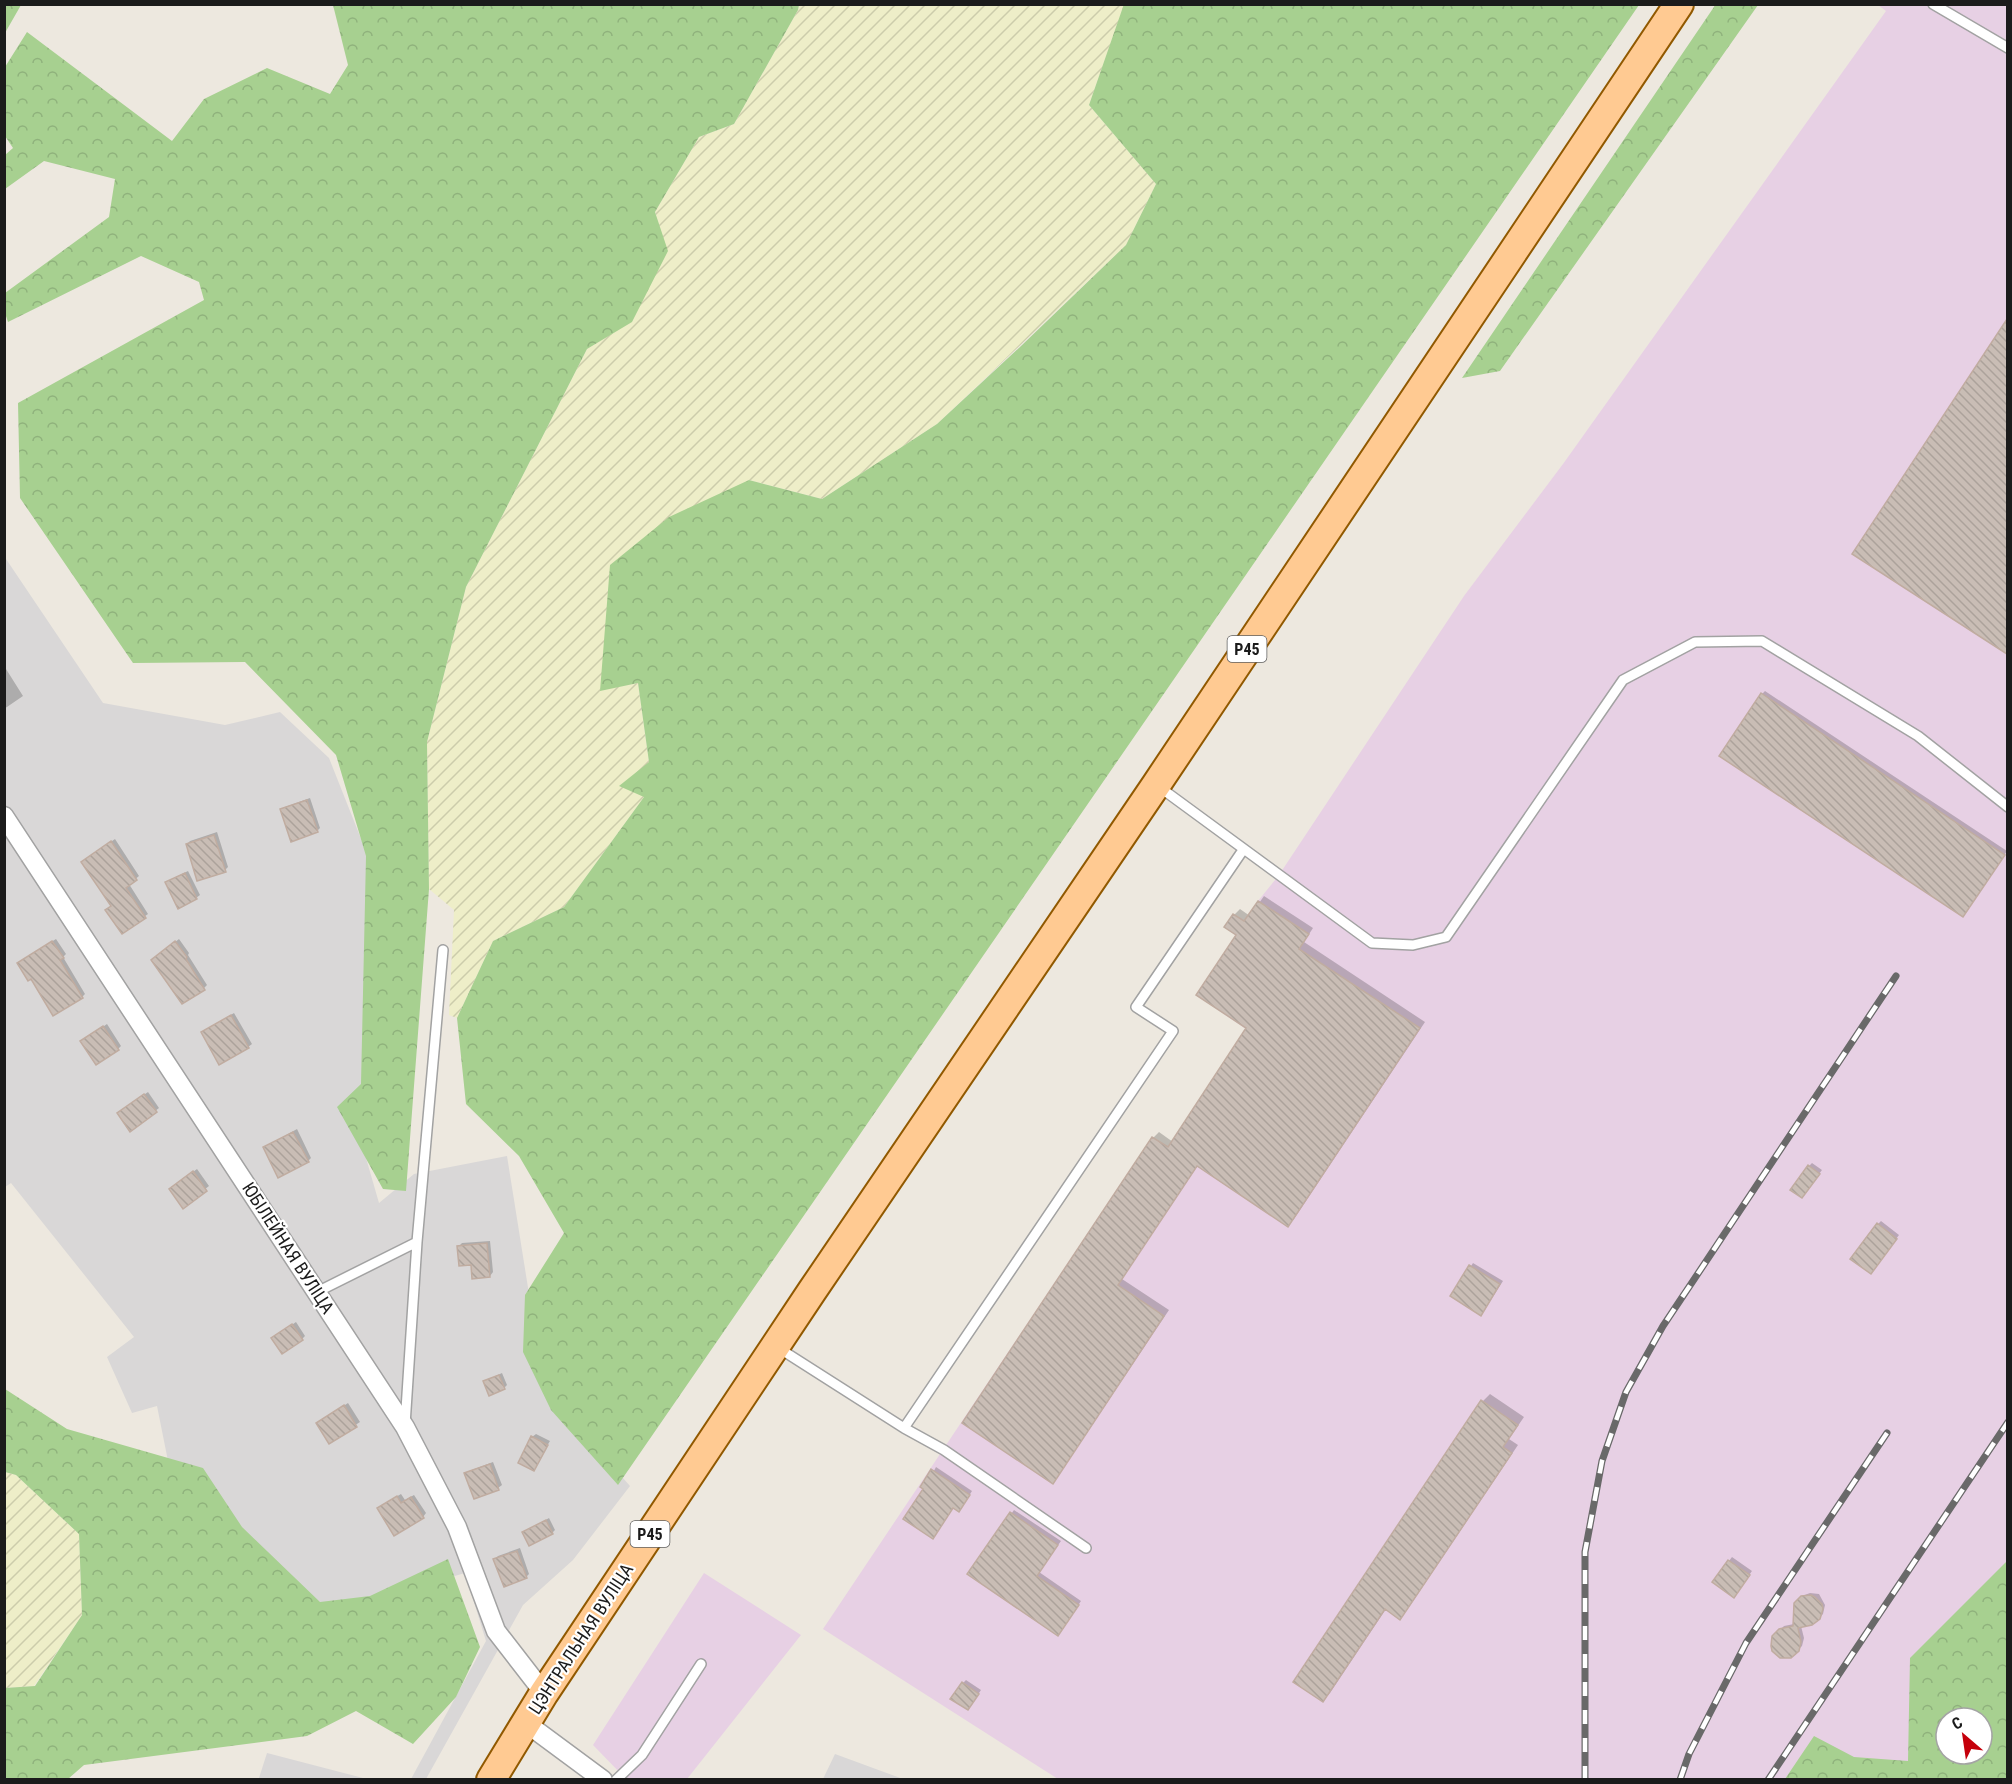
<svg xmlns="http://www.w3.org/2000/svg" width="2012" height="1784" viewBox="0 0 2012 1784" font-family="'Roboto Condensed',sans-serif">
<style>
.residential{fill:#d9d7d7}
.industrial{fill:#e7d0e4;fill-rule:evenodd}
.farmland{fill:url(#farmland-furrows)}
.forest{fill:url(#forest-crowns);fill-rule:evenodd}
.shadow{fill:#0003}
.building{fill:url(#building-back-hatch);stroke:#c0aca0;stroke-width:1.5}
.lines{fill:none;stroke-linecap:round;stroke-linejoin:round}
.service-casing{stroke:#a2a2a2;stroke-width:12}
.minor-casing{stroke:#a2a2a2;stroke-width:21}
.primary-casing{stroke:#915900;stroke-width:32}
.service{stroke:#fff;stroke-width:9}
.minor{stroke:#fff;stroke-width:18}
.primary{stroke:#ffca92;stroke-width:28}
.rail-casing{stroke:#696969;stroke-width:7}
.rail{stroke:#fff;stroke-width:4.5;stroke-dasharray:14;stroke-linecap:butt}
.labels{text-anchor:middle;stroke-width:4.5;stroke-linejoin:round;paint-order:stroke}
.shield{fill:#fff;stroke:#5f5f5f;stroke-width:1.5}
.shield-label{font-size:16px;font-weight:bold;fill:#1b1b1b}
.street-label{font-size:18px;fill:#1b1b1b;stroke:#fff}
</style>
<defs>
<pattern id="farmland-furrows" width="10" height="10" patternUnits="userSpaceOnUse" patternTransform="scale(1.5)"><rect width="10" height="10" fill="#eeeec8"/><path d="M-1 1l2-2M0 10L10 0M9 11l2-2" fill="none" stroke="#ccccab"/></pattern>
<pattern id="forest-crowns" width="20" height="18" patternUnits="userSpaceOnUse" patternTransform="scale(1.5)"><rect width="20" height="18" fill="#a7d090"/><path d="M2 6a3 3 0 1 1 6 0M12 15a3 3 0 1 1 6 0" fill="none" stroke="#8fb27c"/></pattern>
<pattern id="building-back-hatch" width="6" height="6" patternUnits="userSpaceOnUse" patternTransform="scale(1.5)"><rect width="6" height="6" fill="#c9bdb5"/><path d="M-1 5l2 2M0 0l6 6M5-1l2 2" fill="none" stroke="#aca29b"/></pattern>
</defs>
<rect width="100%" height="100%" fill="#ede8df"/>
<path class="residential" d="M4 556 103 703 225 725 280 712 329 758 373 869 370 1088 351 1106 379 1203 414 1174 507 1156 533 1319 559 1406 630 1486 573 1560 523 1605 426 1779H411L486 1641 465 1573 321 1615 169 1466 157 1406 132 1413 107 1357 134 1337 11 1183 5 1187Z
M267 1753 363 1778 372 1779H232L259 1778Z
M835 1754 903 1779H823Z"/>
<path class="industrial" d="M1878 5H2007V1779H1058L823 1629 1152 1137 1168 1147 1246 1029 1196 995 1258 901 1279 875 1464 596 1563 464 1886 11ZM1946 1718H1982V1754H1946Z
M704 1573 801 1635 687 1779H626L593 1745Z"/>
<path class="farmland" d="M799 5H1124L1089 105 1156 184 1126 245 937 424 822 499 749 480 600 690 638 683 649 762 644 797 564 907 493 941 457 1018 449 1015 454 910 429 889 427 742 466 587 587 349 632 321 667 251 655 212 699 137 734 124 798 10Z
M4 1472 16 1475 79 1534 82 1615 34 1686 5 1688Z"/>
<path class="forest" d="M5 4 21 5 5 33 4 5Z
M1124 4 1639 5 618 1485 551 1410 523 1352 525 1295 564 1233 519 1156 466 1104 457 1018 493 941 564 907 644 797 619 786 649 762 638 683 600 691 610 565 669 517 749 480 822 499 937 424 1020 347 1126 245 1156 184 1089 105Z
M1716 4 1758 5 1500 371 1462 378Z
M333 5H799L798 10 734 124 699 137 655 212 668 251 632 322 587 349 466 587 427 742 429 889 406 1191 383 1189 337 1107 361 1084 366 856 336 755 245 662 133 663 20 498 18 403 204 300 199 282 141 256 8 322 5 313V293L109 217 115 179 44 161 5 189V155L13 148 5 136V67L27 32 172 141 204 99 267 68 330 94 348 65Z
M5 1389 67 1429 203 1468 242 1527 320 1602 370 1596 448 1559 480 1647 456 1697 413 1744 356 1711 307 1736 84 1765 68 1779H5V1688L35 1686 82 1615 79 1534 16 1475 5 1472Z
M2007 1561V1779H1785L1814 1736 1854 1757 1908 1761 1910 1658ZM1946 1718H1982V1754H1946Z"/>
<path class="shadow" d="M2008 322V652L1854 554Z
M6 669 23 696 4 709V670Z
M1765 691 2007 851 1966 912 1762 694Z
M310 798 320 828 317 831 282 810 285 807Z
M217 832 228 867 225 870 187 844 190 841Z
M115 839 139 876 129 884 148 914 122 932 112 906 86 859Z
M188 871 200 895 196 898 170 880Z
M1264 896 1313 928 1304 942 1425 1022 1294 1219 1288 1225 1198 1165 1122 1279 1169 1310 1058 1476 1053 1482 964 1423 1153 1138 1159 1132 1173 1142 1248 1028 1234 915 1240 909 1250 916Z
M56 939 66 954 63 957 85 994 82 997 32 977 22 960Z
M179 939 189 953 188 955 207 985 204 988 156 957Z
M234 1013 252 1044 248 1047 203 1032Z
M107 1024 121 1046 118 1049 85 1039Z
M148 1092 159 1108 130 1130 122 1110Z
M297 1129 311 1158 308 1161 265 1147Z
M1812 1163 1822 1170 1805 1193 1809 1166Z
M197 1169 209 1186 183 1206 174 1186Z
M1881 1221 1899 1235 1874 1269 1878 1224Z
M490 1241 493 1272 490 1276 472 1264 459 1246 462 1243Z
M1473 1263 1503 1281 1484 1311 1452 1296Z
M296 1322 305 1336 302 1339 277 1335Z
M502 1373 507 1385 504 1388 485 1381Z
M1490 1394 1524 1417 1509 1439 1518 1445 1407 1610 1400 1618 1386 1609 1330 1693 1323 1700 1483 1401Z
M348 1403 360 1422 329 1442 318 1423Z
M536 1434 550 1441 533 1469 532 1437Z
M493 1462 502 1485 498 1488 466 1474 469 1471Z
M936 1467 972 1491 962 1507H953L925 1488Z
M401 1494 405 1500 414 1495 426 1513 423 1517 382 1505Z
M1014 1510 1061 1541 1039 1572 1081 1601 1061 1631 969 1574Z
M549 1518 555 1530 552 1533H524Z
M520 1548 529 1574 526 1577 495 1560 498 1556Z
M1732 1557 1752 1571 1737 1592 1714 1581Z
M1810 1593 1819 1594 1825 1605 1823 1614 1819 1618 1801 1626 1804 1638 1802 1646 1798 1650 1774 1636 1784 1626 1794 1624V1608L1802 1596Z
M966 1680 981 1690 971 1705 963 1683Z"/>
<path class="building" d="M2007 319V654L1852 554Z
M1761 693 2005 855 1963 917 1719 756Z
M307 800 318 832 291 842 280 809Z
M214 835 226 872 197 881 186 844Z
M111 841 137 880 126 888 146 918 122 934 105 910 111 906 81 862Z
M185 873 197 899 178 909 165 882Z
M1258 901 1309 934 1299 949 1420 1028 1288 1227 1197 1166 1118 1285 1164 1316 1053 1484 962 1423 1152 1137 1168 1147 1246 1028 1196 995 1236 935 1224 927 1233 914 1244 921Z
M52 941 64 958 60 960 83 998 53 1016 31 979 28 981 17 963Z
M175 941 187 957 186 959 205 990 182 1004 151 960Z
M231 1015 249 1048 219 1065 201 1032Z
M103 1026 119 1050 96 1065 80 1041Z
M144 1094 157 1112 130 1132 117 1113Z
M293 1132 309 1162 278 1178 263 1147Z
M1808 1165 1820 1174 1802 1198 1790 1190Z
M193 1171 207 1191 183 1209 169 1189Z
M1877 1223 1897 1239 1871 1274 1850 1259Z
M487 1243 490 1277 472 1279 471 1265 459 1266 457 1246Z
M1469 1265 1500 1284 1481 1316 1450 1296Z
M292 1324 303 1340 282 1354 271 1338Z
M499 1375 505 1389 489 1396 483 1381Z
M1481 1400 1518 1425 1503 1447 1512 1453 1400 1620 1385 1609 1323 1702 1293 1682Z
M344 1405 357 1427 329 1444 316 1423Z
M531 1436 548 1445 534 1471 518 1463Z
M490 1464 499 1490 474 1499 464 1473Z
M931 1469 970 1495 959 1512 953 1508 933 1539 903 1519 923 1489 920 1487Z
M397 1496 401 1503 411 1497 424 1518 394 1536 377 1508Z
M1010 1512 1058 1545 1037 1576 1079 1605 1058 1636 967 1574Z
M546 1520 553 1534 529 1546 522 1532Z
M517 1551 527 1578 504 1587 493 1559Z
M1728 1560 1750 1575 1734 1598 1712 1582Z
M1811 1595 1815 1597 1822 1604 1823 1609 1820 1619 1812 1625 1798 1628 1801 1642 1799 1651 1791 1658H1780L1772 1651 1771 1646 1772 1636 1779 1629 1793 1626 1794 1603 1801 1596Z
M962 1682 979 1694 968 1710 950 1699Z"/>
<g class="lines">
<defs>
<path id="service" d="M1933 4 2008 48
M1158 786 1372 943 1413 945 1446 937 1623 680 1695 642 1762 641 1918 736 2008 807
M317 1292 417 1242
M777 1347 904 1428 944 1450 1086 1548
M405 1425 417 1242 443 950
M904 1428 1173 1031 1136 1007 1243 850
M616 1780 642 1755 701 1664"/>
<path id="minor" d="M4 816 405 1427 457 1527 496 1631 544 1693
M526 1723 603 1780"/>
<path id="primary" d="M491 1780 544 1693 812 1291 1156 785 1679 4"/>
</defs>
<use href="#service" class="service-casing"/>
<use href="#minor" class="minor-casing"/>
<use href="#primary" class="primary-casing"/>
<use href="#service" class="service"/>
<use href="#minor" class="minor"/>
<use href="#primary" class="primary"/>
<defs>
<path id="rail" d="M1585 1780V1552L1602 1461 1626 1392 1663 1326 1896 976
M1680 1780 1689 1754 1746 1643 1887 1433
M1768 1780 2008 1422"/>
</defs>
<use href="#rail" class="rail-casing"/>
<use href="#rail" class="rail"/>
</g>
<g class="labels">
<g class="shield">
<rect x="1227.5" y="636" width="39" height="26" rx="4.5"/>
<rect x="630.5" y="1521" width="39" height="26" rx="4.5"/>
</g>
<g class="shield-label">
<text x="1247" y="655">Р45</text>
<text x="650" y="1540">Р45</text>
</g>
<g class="street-label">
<text transform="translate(288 1248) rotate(57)" y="6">ЮБІЛЕЙНАЯ ВУЛІЦА</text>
<text transform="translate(581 1639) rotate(-57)" y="6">ЦЭНТРАЛЬНАЯ ВУЛІЦА</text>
</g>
</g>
<rect width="2012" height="1784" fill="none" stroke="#1b1b1b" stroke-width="12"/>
<g transform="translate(1964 1736) rotate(331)"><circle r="28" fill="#ffffff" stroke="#a4a4a4" stroke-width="1.5"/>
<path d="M0-4.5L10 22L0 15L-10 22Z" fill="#c5000b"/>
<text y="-9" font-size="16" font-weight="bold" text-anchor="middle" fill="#1b1b1b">С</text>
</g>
</svg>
